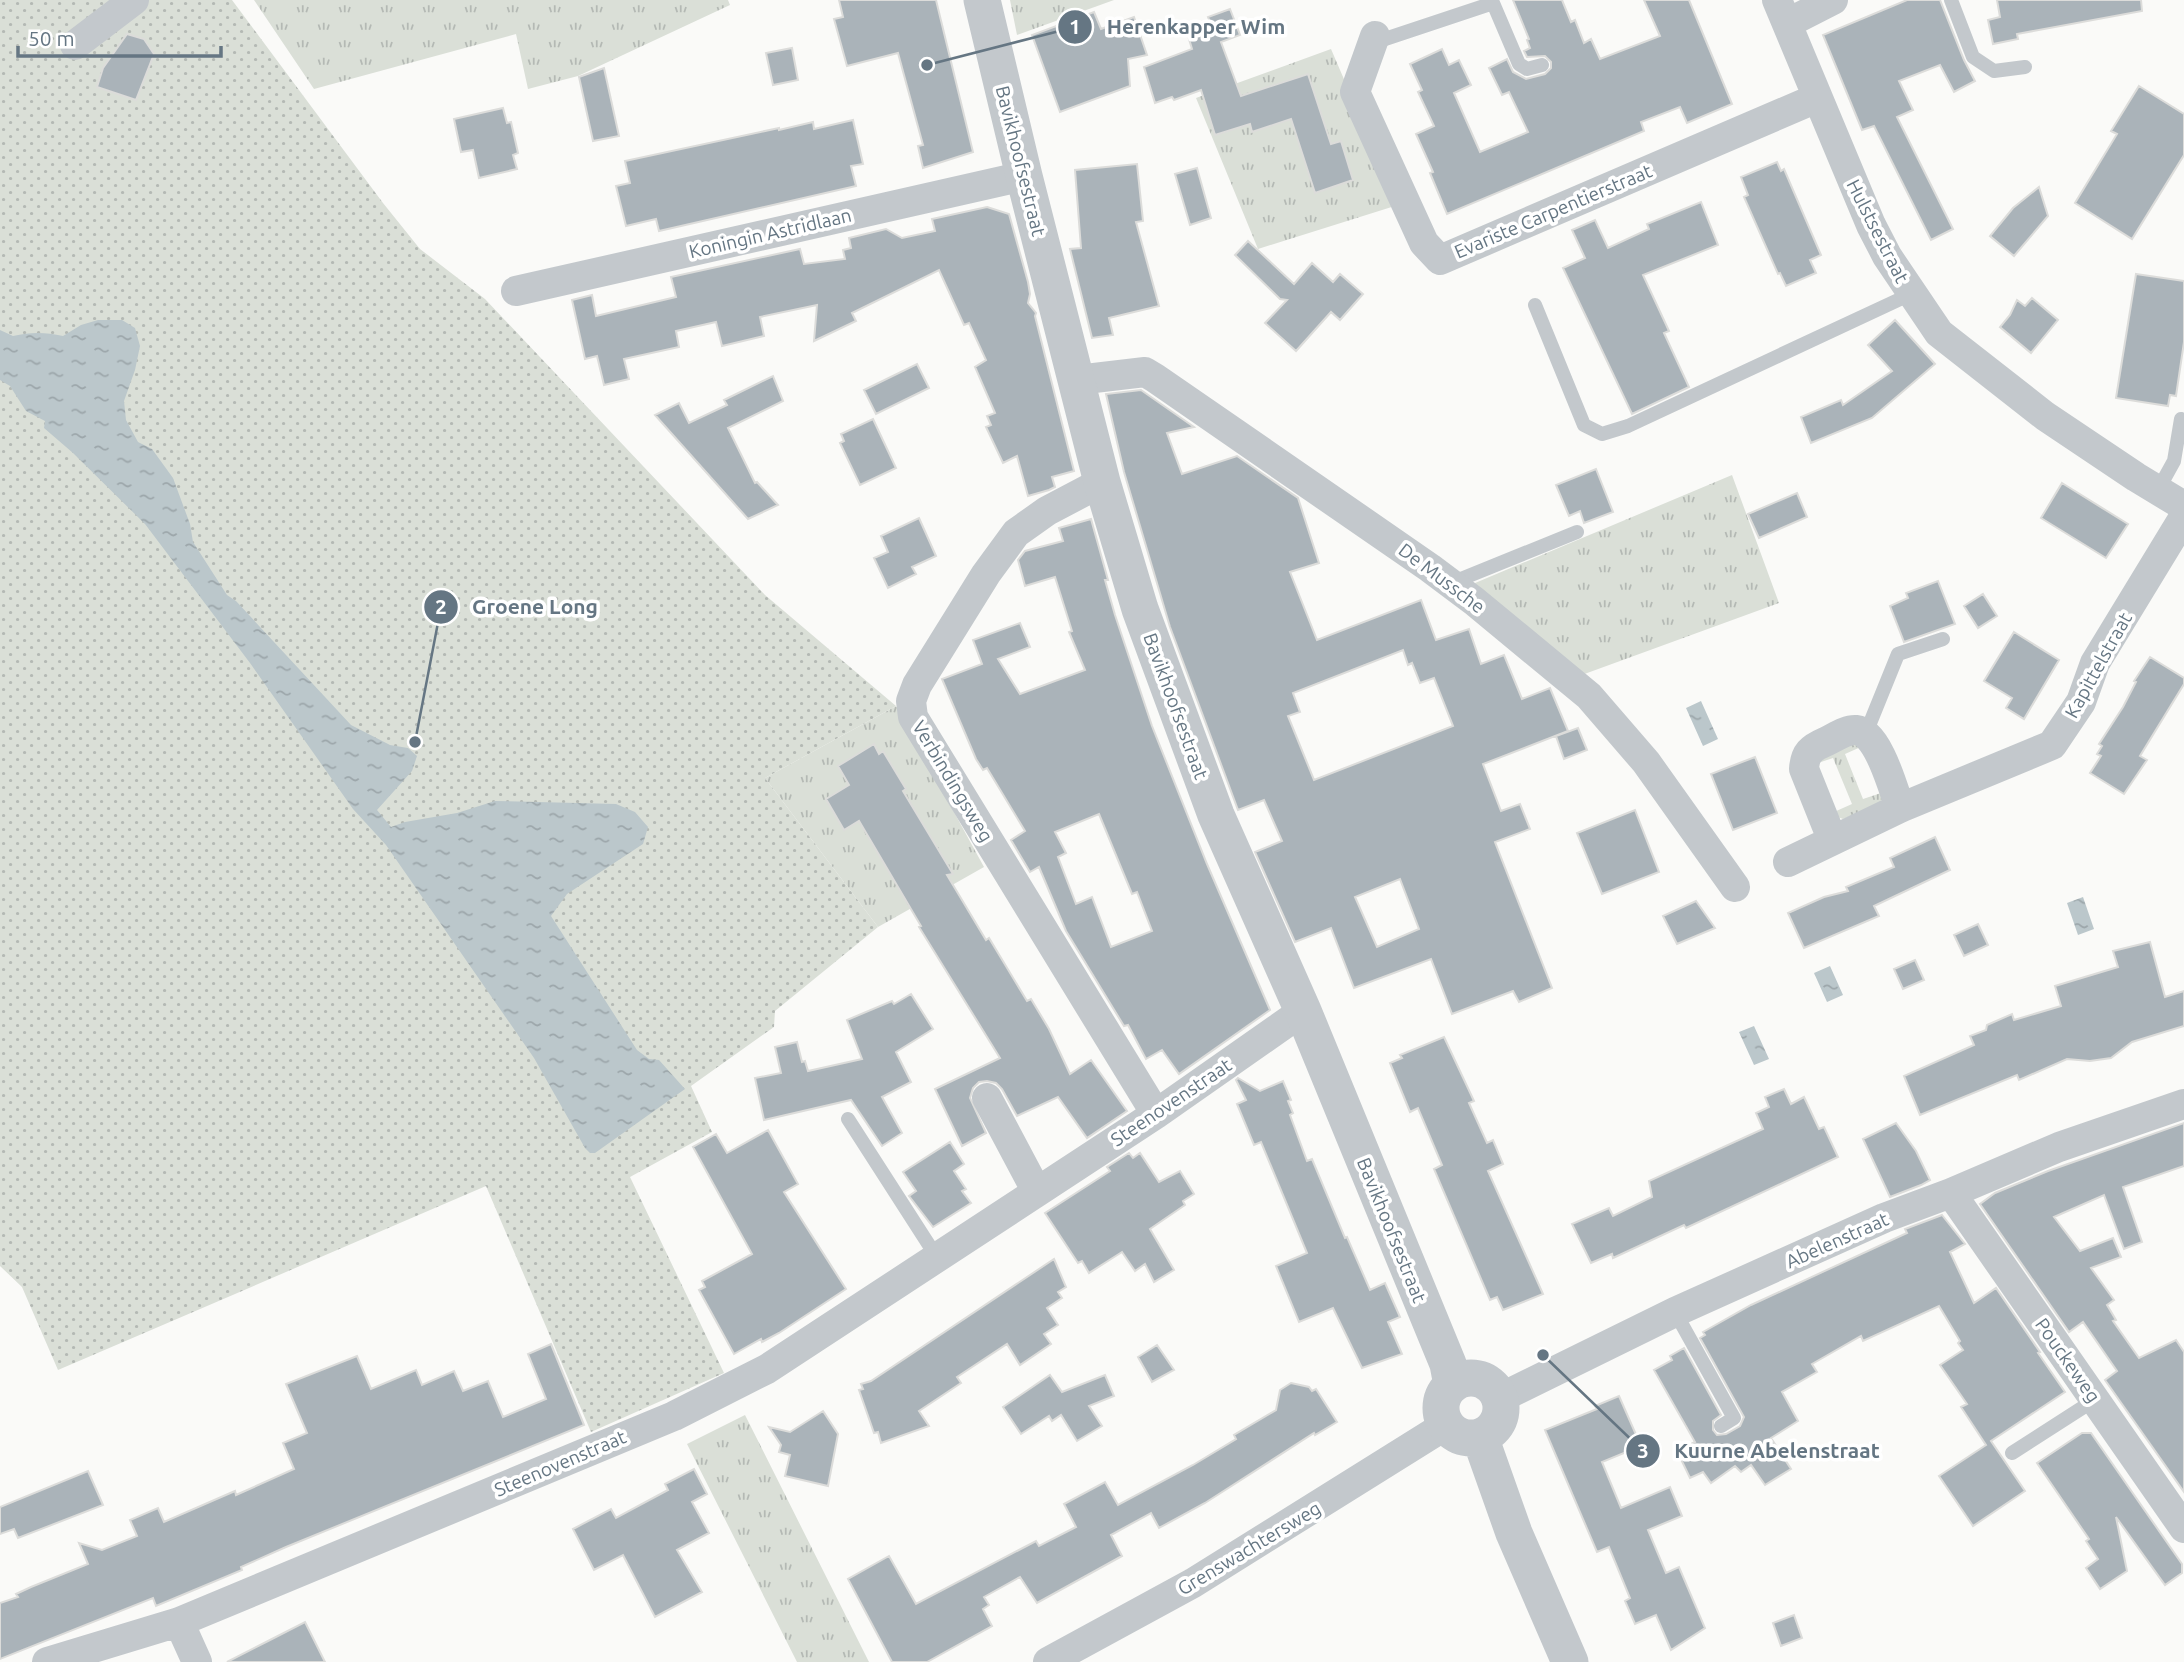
<svg xmlns="http://www.w3.org/2000/svg" width="2184" height="1662" viewBox="0 0 2184 1662" font-family="Ubuntu,sans-serif">
<style>
.grass{fill:url(#grass-tufts)}
.park{fill:url(#park-dots)}
.water{fill:url(#water-ripples)}
.building{fill:#aab3b9;stroke:#dcdcda;stroke-width:2;fill-rule:evenodd}
.lines{fill:none;stroke-linecap:round;stroke-linejoin:round}
.service{stroke:#c3c8cc;stroke-width:14}
.minor{stroke:#c3c8cc;stroke-width:30}
.tertiary{stroke:#c3c8cc;stroke-width:37}
.labels{text-anchor:middle;stroke-width:7;stroke-linejoin:round;paint-order:stroke}
.street-label{font-size:19px;fill:#657683;stroke:#fff}
.leader{fill:none;stroke:#657683;stroke-width:2.5}
.callout-dot{fill:#657683;stroke:#fff;stroke-width:2.5}
.mark-label{font-size:21px;text-anchor:middle;font-weight:bold;fill:#fff}
.callout-label{font-size:21px;text-anchor:middle;font-weight:bold;fill:#657683;stroke:#fff;stroke-width:7;stroke-linejoin:round;paint-order:stroke}
</style>
<defs>
<pattern id="grass-tufts" width="24" height="20" patternUnits="userSpaceOnUse" patternTransform="scale(1.75)"><rect width="24" height="20" fill="#dadfd7"/><path d="M3 7l-1-3M5 7V3M7 7l1-3M15 17l-1-3M17 17v-4M19 17l1-3" fill="none" stroke="#b4b9b4"/></pattern>
<pattern id="park-dots" width="8" height="8" patternUnits="userSpaceOnUse" patternTransform="scale(1.75)"><rect width="8" height="8" fill="#dadfd7"/><path d="M2 2h.1M6 6h.1" fill="none" stroke="#b4b9b4" stroke-width="1.8" stroke-linecap="round"/></pattern>
<pattern id="water-ripples" width="26" height="14" patternUnits="userSpaceOnUse" patternTransform="scale(1.75)"><rect width="26" height="14" fill="#bbc7cb"/><path d="M2 4q2-2 4 0t4 0M15 11q2-2 4 0t4 0" fill="none" stroke="#9ca6aa"/></pattern>
</defs>
<rect width="100%" height="100%" fill="#fafaf8"/>
<path class="grass" d="M254 0H728L730 5 578 76 528 89 516 34 314 89Z
M1010 0H1114L1017 35Z
M1331 49 1398 205 1258 249 1196 98Z
M1732 475 1779 603 1579 676 1468 586Z
M896 706 984 867 878 927 765 778Z
M1853 739 1863 746 1845 754 1863 799 1881 793 1883 796 1880 805 1843 819 1835 816 1834 812 1852 804 1833 758 1815 764Z
M745 1415 869 1662H797L687 1444Z"/>
<path class="park" d="M0 0H232L383 203 420 249 485 299 765 595 896 706 765 778 878 927 775 1011 774 1027 691 1086 712 1132 630 1177 724 1373 591 1432 486 1186 58 1370 22 1287 0 1266Z"/>
<path class="water" d="M98 320H122L135 328 140 346 135 370 124 401 126 420 138 442 152 449 173 478 190 524 193 542 227 595 236 601 351 725 390 745 408 748 417 756 412 771 377 810 391 827 405 822 457 813 495 801 616 804 635 812 648 827 643 844 567 894 551 916 637 1050 649 1059 659 1060 685 1089 595 1153H590L585 1148 534 1058 386 845 353 809 250 663 145 524 73 453 44 428 45 421 26 411 10 386 0 380V330L13 336C31 332 45 332 63 336L81 325Z
M1701 701 1718 739 1703 746 1686 708Z
M2083 897 2094 929 2078 935 2067 903Z
M1830 966 1843 995 1827 1002 1814 973Z
M1754 1026 1769 1059 1754 1065 1739 1032Z"/>
<path class="building" d="M839 0H936L973 152 923 168 918 146 923 145 898 53 847 66 834 19 843 17Z
M1513 0H1562L1571 22 1575 20 1584 43 1591 39 1600 59 1660 36 1644 0H1689L1732 104 1687 123 1680 107 1641 122 1644 131 1447 214 1430 173 1433 172 1416 134 1434 126 1418 92 1422 90 1410 64 1442 49 1449 65 1459 60 1471 85 1454 93 1480 152 1528 132 1509 92 1502 95 1489 68 1507 59 1513 72 1526 79 1545 74 1551 68V62L1545 56 1527 57 1524 51 1530 48 1527 40 1529 39Z
M1907 0H1940L1964 60 1975 81 1954 92 1940 65 1899 81 1913 110 1897 117 1953 229 1931 240 1874 126 1862 130 1823 35Z
M1997 0H2141L2142 11 2017 34 2018 39 1993 44 1988 20 2000 17Z
M1230 9 1240 35 1221 42 1241 96 1308 74 1331 144 1341 141 1353 180 1315 193 1291 119 1252 132 1250 124 1215 135 1201 90 1174 100 1172 97 1155 103 1144 67 1192 49 1189 39 1213 30 1208 17Z
M1094 12 1101 29 1134 17 1147 55 1128 59 1130 86 1060 112 1032 35Z
M127 34 144 39 154 54 136 100 97 87 103 68Z
M792 48 798 80 773 85 766 53Z
M604 68 619 136 593 141 579 77Z
M2139 86 2184 114V155L2132 239 2075 203 2117 134 2111 131Z
M503 108 507 123 511 122 518 153 513 155 517 169 479 178 473 150 461 152 454 119Z
M853 120 863 164 851 166 856 186 659 231 656 219 626 226 616 186 630 183 625 161 779 128V130L813 122 814 129Z
M1777 162 1781 171 1784 169 1821 255 1810 260 1816 273 1786 286 1780 273 1778 274 1744 197 1748 195 1741 177Z
M1137 164 1143 221 1136 222 1159 306 1109 318 1113 335 1092 338 1070 249 1081 248 1075 170Z
M1197 168 1211 218 1190 225 1175 174Z
M2039 187 2048 216 2014 256 1990 236 2013 208Z
M1701 202 1718 245 1643 275 1669 331 1664 333 1689 387 1632 414 1563 268 1585 258 1572 230 1595 220 1608 248 1649 229 1647 224Z
M987 207 1009 214 1028 282 1030 294 1028 303 1036 313 1035 316 1074 471 1052 477 1055 487 1049 490 1028 496 1017 456 1003 463 986 427 991 425 987 416 995 413 975 367 986 360 969 323 964 325 939 270 852 313 856 321 814 341 817 305 760 317 764 336 722 346 716 322 676 331 679 347 624 359 629 379 604 385 597 356 585 359 572 300 592 295 596 316 676 297 671 277 800 249 804 264 845 259 843 250 851 248 849 238 886 229 902 238 935 231 932 219Z
M1248 241 1294 284 1312 263 1333 282 1340 274 1363 294 1340 320 1331 312 1296 351 1265 323 1287 300 1280 299 1235 255Z
M2136 274 2184 281V342L2176 396 2170 395 2168 406 2116 398Z
M2032 298 2058 320 2031 353 2000 327 2010 315 2017 300 2025 306Z
M1895 320 1935 364 1872 418 1811 443 1801 417 1841 400 1843 405 1892 371 1868 345Z
M917 364 929 388 876 414 864 390Z
M773 376 783 401 728 428 755 483 757 482 778 505 748 519 655 415 679 403 689 423 727 405 724 400Z
M1141 390 1194 427 1167 433 1182 474 1237 456 1298 498 1319 563 1290 572 1317 640 1421 600 1436 640 1469 629 1481 664 1504 655 1522 699 1550 688 1568 731 1483 764 1501 811 1520 804 1530 829 1495 842 1552 988 1519 1002 1513 991 1452 1014 1431 959 1354 988 1331 928 1295 942 1255 852 1282 841 1264 800 1238 810 1170 627 1124 472 1106 394ZM1403 650 1408 665 1412 663 1420 683 1434 678 1453 726 1314 780 1288 716 1300 712 1293 693ZM1400 879 1419 929 1377 947 1355 897Z
M873 419 896 468 860 485 840 443 844 441 841 434Z
M1596 469 1613 512 1584 523 1580 511 1569 516 1556 485Z
M2062 483 2128 524 2106 558 2041 518Z
M1797 493 1807 517 1759 538 1748 514Z
M919 518 936 556 912 567 916 574 888 588 874 558 888 552 881 536Z
M1091 519 1108 580H1105L1115 615 1152 726 1207 864 1270 1010 1179 1074 1162 1050 1146 1059 1128 1025 1124 1026 1066 931 1039 867 1030 872 1011 840 1025 831 987 768 983 770 976 759 942 679 982 664 973 640 1020 623 1030 647 998 659 1020 694 1085 670 1069 632 1072 631 1055 577 1025 586 1018 560 1025 551 1063 541 1059 528ZM1099 814 1132 894 1137 892 1152 931 1111 947 1092 897 1076 904 1058 857 1066 853 1055 832Z
M1938 581 1955 624 1904 642 1890 606 1908 598 1906 593Z
M1983 594 1997 616 1978 628 1964 606Z
M2014 632 2059 660 2024 719 2006 708 2012 698 1984 681Z
M2150 657 2184 678V684L2140 756 2147 760 2124 794 2090 773 2101 756 2097 754 2102 746 2099 744 2123 707 2136 682 2134 681Z
M1578 728 1587 750 1564 759 1556 736Z
M874 744 879 754 883 751 906 789 903 791 953 874 947 875 986 940 989 938 1027 1001 1031 999 1049 1029 1070 1074 1091 1060 1127 1111 1087 1138 1058 1097 1017 1116 1002 1089 996 1083 987 1081 979 1082 973 1088 970 1098 986 1133 962 1146 935 1089 1000 1058 919 927 921 926 859 821 844 830 826 799 849 785 838 766Z
M1755 757 1777 813 1733 830 1711 774Z
M1635 810 1659 872 1602 894 1577 833Z
M1935 837 1950 870 1874 906 1879 916 1804 948 1788 913 1824 897 1848 891 1846 887 1894 867 1890 858Z
M1696 901 1715 928 1677 944 1663 916Z
M1978 924 1988 945 1964 956 1954 935Z
M2150 942 2165 997 2184 991V1026L2132 1042 2111 1058 2090 1061 2067 1059 2019 1080 2017 1075 1920 1115 1904 1076 1974 1045 1970 1036 1986 1030 1987 1025 2012 1014 2014 1020 2061 1006 2055 986 2118 967 2113 951Z
M1915 960 1924 980 1903 989 1894 969Z
M911 994 933 1029 896 1052 911 1082 882 1097 902 1133 882 1146 851 1100 764 1120 755 1078 781 1073 775 1047 797 1042 802 1062 805 1061 808 1071 862 1059 847 1020 892 1001 894 1004Z
M1444 1037 1474 1101 1469 1103 1487 1143 1493 1140 1503 1164 1488 1171 1543 1294 1503 1310 1497 1297 1490 1300 1434 1169 1442 1165 1418 1108 1410 1112 1390 1063 1402 1058 1400 1055Z
M1238 1078 1260 1091 1283 1081 1291 1100 1288 1101 1293 1113 1290 1115 1307 1161 1312 1159 1345 1238 1347 1237 1370 1290 1385 1283 1400 1317 1388 1322 1402 1354 1362 1368 1333 1308 1299 1322 1276 1266 1307 1253 1261 1142 1254 1145 1237 1104 1246 1100 1236 1080Z
M1784 1089 1791 1104 1804 1097 1819 1129 1824 1127 1838 1157 1686 1228 1684 1225 1613 1258 1612 1254 1591 1263 1572 1224 1609 1208 1613 1216 1652 1197 1649 1181 1763 1129 1756 1113 1769 1107 1765 1097Z
M1896 1123 1916 1151 1930 1180 1921 1185 1890 1197 1863 1139Z
M2184 1123V1166L2123 1187 2142 1242 2124 1249 2104 1195 2054 1217 2080 1251 2113 1238 2121 1257 2091 1268 2114 1300 2107 1305 2116 1320 2113 1321 2139 1358 2176 1340 2184 1352V1492L2105 1380 2117 1371 2083 1322 2069 1332 1980 1204 1995 1193 2048 1171Z
M768 1130 798 1184 784 1192 846 1289 779 1333 762 1342 761 1339 734 1354 699 1290 705 1287 702 1281 752 1254 693 1147 716 1134 727 1153Z
M950 1142 964 1164 954 1171 966 1189 962 1191 971 1203 933 1227 909 1196 916 1191 903 1172Z
M1129 1153 1133 1158 1140 1153 1159 1182 1180 1171 1194 1194 1183 1201 1185 1205 1150 1229 1174 1270 1154 1282 1145 1264 1135 1271 1122 1252 1089 1273 1082 1261 1078 1263 1045 1213 1110 1171 1107 1167Z
M1942 1215 1965 1244 1950 1252 1974 1303 1996 1288 2040 1352 2038 1353 2065 1392 1991 1441 2025 1491 1973 1526 1939 1476 1986 1445 1961 1407 1967 1404 1940 1365 1963 1350 1958 1343 1960 1341 1939 1306 1863 1341 1861 1336 1812 1364 1817 1372 1782 1392 1798 1421 1771 1438 1791 1469 1765 1485 1751 1465 1741 1472 1735 1466 1711 1483 1703 1472 1690 1478 1677 1451 1695 1442 1654 1370 1672 1360 1670 1356 1684 1348 1721 1415 1713 1421V1430L1717 1435 1726 1434 1740 1426 1744 1417 1700 1338 1705 1335 1703 1332 1751 1305 1907 1233 1905 1229Z
M1054 1259 1066 1287 1058 1292 1062 1298 1047 1308 1058 1325 1044 1334 1051 1344 1020 1365 1007 1344 957 1377 961 1383 919 1411 929 1426 881 1443 878 1432 874 1433 859 1390 863 1389 861 1384 871 1381Z
M551 1344 584 1425 286 1547 241 1567 242 1570 156 1606 153 1598 0 1659V1603L18 1597 16 1594 31 1587 88 1564 79 1543 102 1550 137 1536 130 1520 158 1508 164 1522 235 1491 236 1495 294 1469 283 1443 307 1433 286 1384 357 1356 371 1389 416 1370 422 1385 454 1371 463 1391 488 1381 503 1417 546 1399 528 1354Z
M1157 1345 1174 1370 1152 1382 1138 1357Z
M1050 1375 1062 1392 1105 1375 1114 1396 1089 1406 1102 1426 1077 1441 1061 1415 1052 1421 1049 1416 1021 1434 1003 1407Z
M1291 1383 1309 1387 1312 1391 1316 1389 1337 1422 1315 1435 1314 1433 1205 1503 1159 1528 1151 1513 1111 1535 1122 1556 1037 1603 1020 1577 984 1597 989 1605 983 1609 992 1626 927 1662H892L848 1579 889 1556 916 1604 1036 1541 1039 1546 1076 1527 1064 1504 1105 1482 1118 1505 1193 1465 1236 1439 1234 1435 1276 1410 1280 1390Z
M1619 1396 1641 1446 1602 1462 1621 1508 1670 1487 1682 1516 1648 1530 1666 1573 1679 1567 1705 1628 1671 1650 1656 1615 1635 1624 1625 1601 1630 1598 1609 1547 1597 1552 1545 1430 1597 1409 1595 1406Z
M823 1411 838 1434 828 1486 785 1476 790 1455 779 1452 781 1445 769 1427 790 1432Z
M2082 1433H2091L2182 1564V1573L2165 1585 2116 1517 2127 1571 2100 1589 2086 1568 2098 1559 2086 1541 2089 1539 2037 1463Z
M694 1469 707 1494 692 1502 709 1533 677 1550 702 1592 655 1617 623 1555 594 1570 573 1529 611 1509 616 1518 668 1490 665 1484Z
M88 1471 103 1505 18 1538 14 1529 0 1534V1507Z
M1794 1615 1802 1638 1781 1646 1773 1623Z
M305 1622 325 1662H227L270 1640Z"/>
<g class="lines">
<path class="service" d="M1951 0 1973 57 1994 71 2025 67
M1373 43 1493 3 1519 64 1527 69 1542 65
M1535 305 1584 425 1602 434 1628 426 1911 294
M2158 490 2174 461 2181 419
M1455 587 1461 579 1577 532
M1866 733 1898 654 1943 639
M848 1119 938 1259
M1675 1312 1734 1418 1721 1426
M2012 1453 2096 1399"/>
<path class="minor" d="M1777 0 1871 225 1887 256 1939 333 2045 416 2136 477 2184 506
M1788 23 1833 0
M1375 36 1355 92 1424 243 1440 260 1817 98
M75 45 134 0
M516 291 1024 176
M1077 380 1145 372 1155 378 1430 568 1474 601 1589 696 1646 762 1735 887
M1102 482 1047 511 1016 533 986 574 917 685 911 701 913 717 1156 1114
M1832 839 1804 769C1805 753 1811 748 1825 742 1834 738 1847 729 1856 730 1878 732 1893 788 1900 808
M1788 862 1900 808 2052 745 2081 702 2095 663 2184 517
M987 1098 1037 1192
M1951 1193 2184 1528
M1500 1398 1675 1312 1884 1218 1951 1193 2059 1147 2184 1104
M179 1622 197 1662
M47 1662 179 1622 674 1416 767 1369 1156 1114 1303 1011
M1048 1662 1193 1583 1446 1425"/>
<path class="tertiary" d="M982 0 1024 176 1102 482 1140 609 1216 815 1303 1011 1448 1364 1452 1385
M1441 1408a30 30 0 1 1 60 0a30 30 0 1 1-60 0Z
M1480 1437 1514 1533 1570 1662"/>
</g>
<g class="labels">
<g class="street-label">
<text transform="translate(1021 161) rotate(76)" y="7">Bavikhoofsestraat</text>
<text transform="translate(1553 211) rotate(-23)" y="7">Evariste Carpentierstraat</text>
<text transform="translate(1878 231) rotate(63)" y="7">Hulstsestraat</text>
<text transform="translate(770 233) rotate(-13)" y="7">Koningin Astridlaan</text>
<text transform="translate(1442 578) rotate(37)" y="7">De Mussche</text>
<text transform="translate(2098 665) rotate(-61)" y="7">Kapittelstraat</text>
<text transform="translate(1176 706) rotate(70)" y="7">Bavikhoofsestraat</text>
<text transform="translate(953 781) rotate(59)" y="7">Verbindingsweg</text>
<text transform="translate(1171 1102) rotate(-34)" y="7">Steenovenstraat</text>
<text transform="translate(1392 1230) rotate(68)" y="7">Bavikhoofsestraat</text>
<text transform="translate(1837 1240) rotate(-24)" y="7">Abelenstraat</text>
<text transform="translate(2068 1360) rotate(55)" y="7">Pouckeweg</text>
<text transform="translate(560 1463) rotate(-23)" y="7">Steenovenstraat</text>
<text transform="translate(1249 1548) rotate(-31)" y="7">Grenswachtersweg</text>
</g>
</g>
<path class="leader" d="M927 65L1075 27M415 742L441 607M1543 1355L1643 1451"/>
<g class="callout-dot">
<circle cx="927" cy="65" r="7"/>
<circle cx="415" cy="742" r="7"/>
<circle cx="1543" cy="1355" r="7"/>
<circle cx="1075" cy="27" r="18"/>
<circle cx="441" cy="607" r="18"/>
<circle cx="1643" cy="1451" r="18"/>
</g>
<g class="mark-label">
<text x="1075" y="34">1</text>
<text x="441" y="614">2</text>
<text x="1643" y="1458">3</text>
</g>
<g class="callout-label">
<text x="1196" y="34">Herenkapper Wim</text>
<text x="535" y="614">Groene Long</text>
<text x="1777" y="1458">Kuurne Abelenstraat</text>
</g>
<path d="M18 46v10h203v-10" fill="none" stroke="#657683" stroke-width="3.5"/>
<text x="28" y="46" font-size="21" fill="#657683" stroke="#ffffff" stroke-width="5" paint-order="stroke">50 m</text>
</svg>
